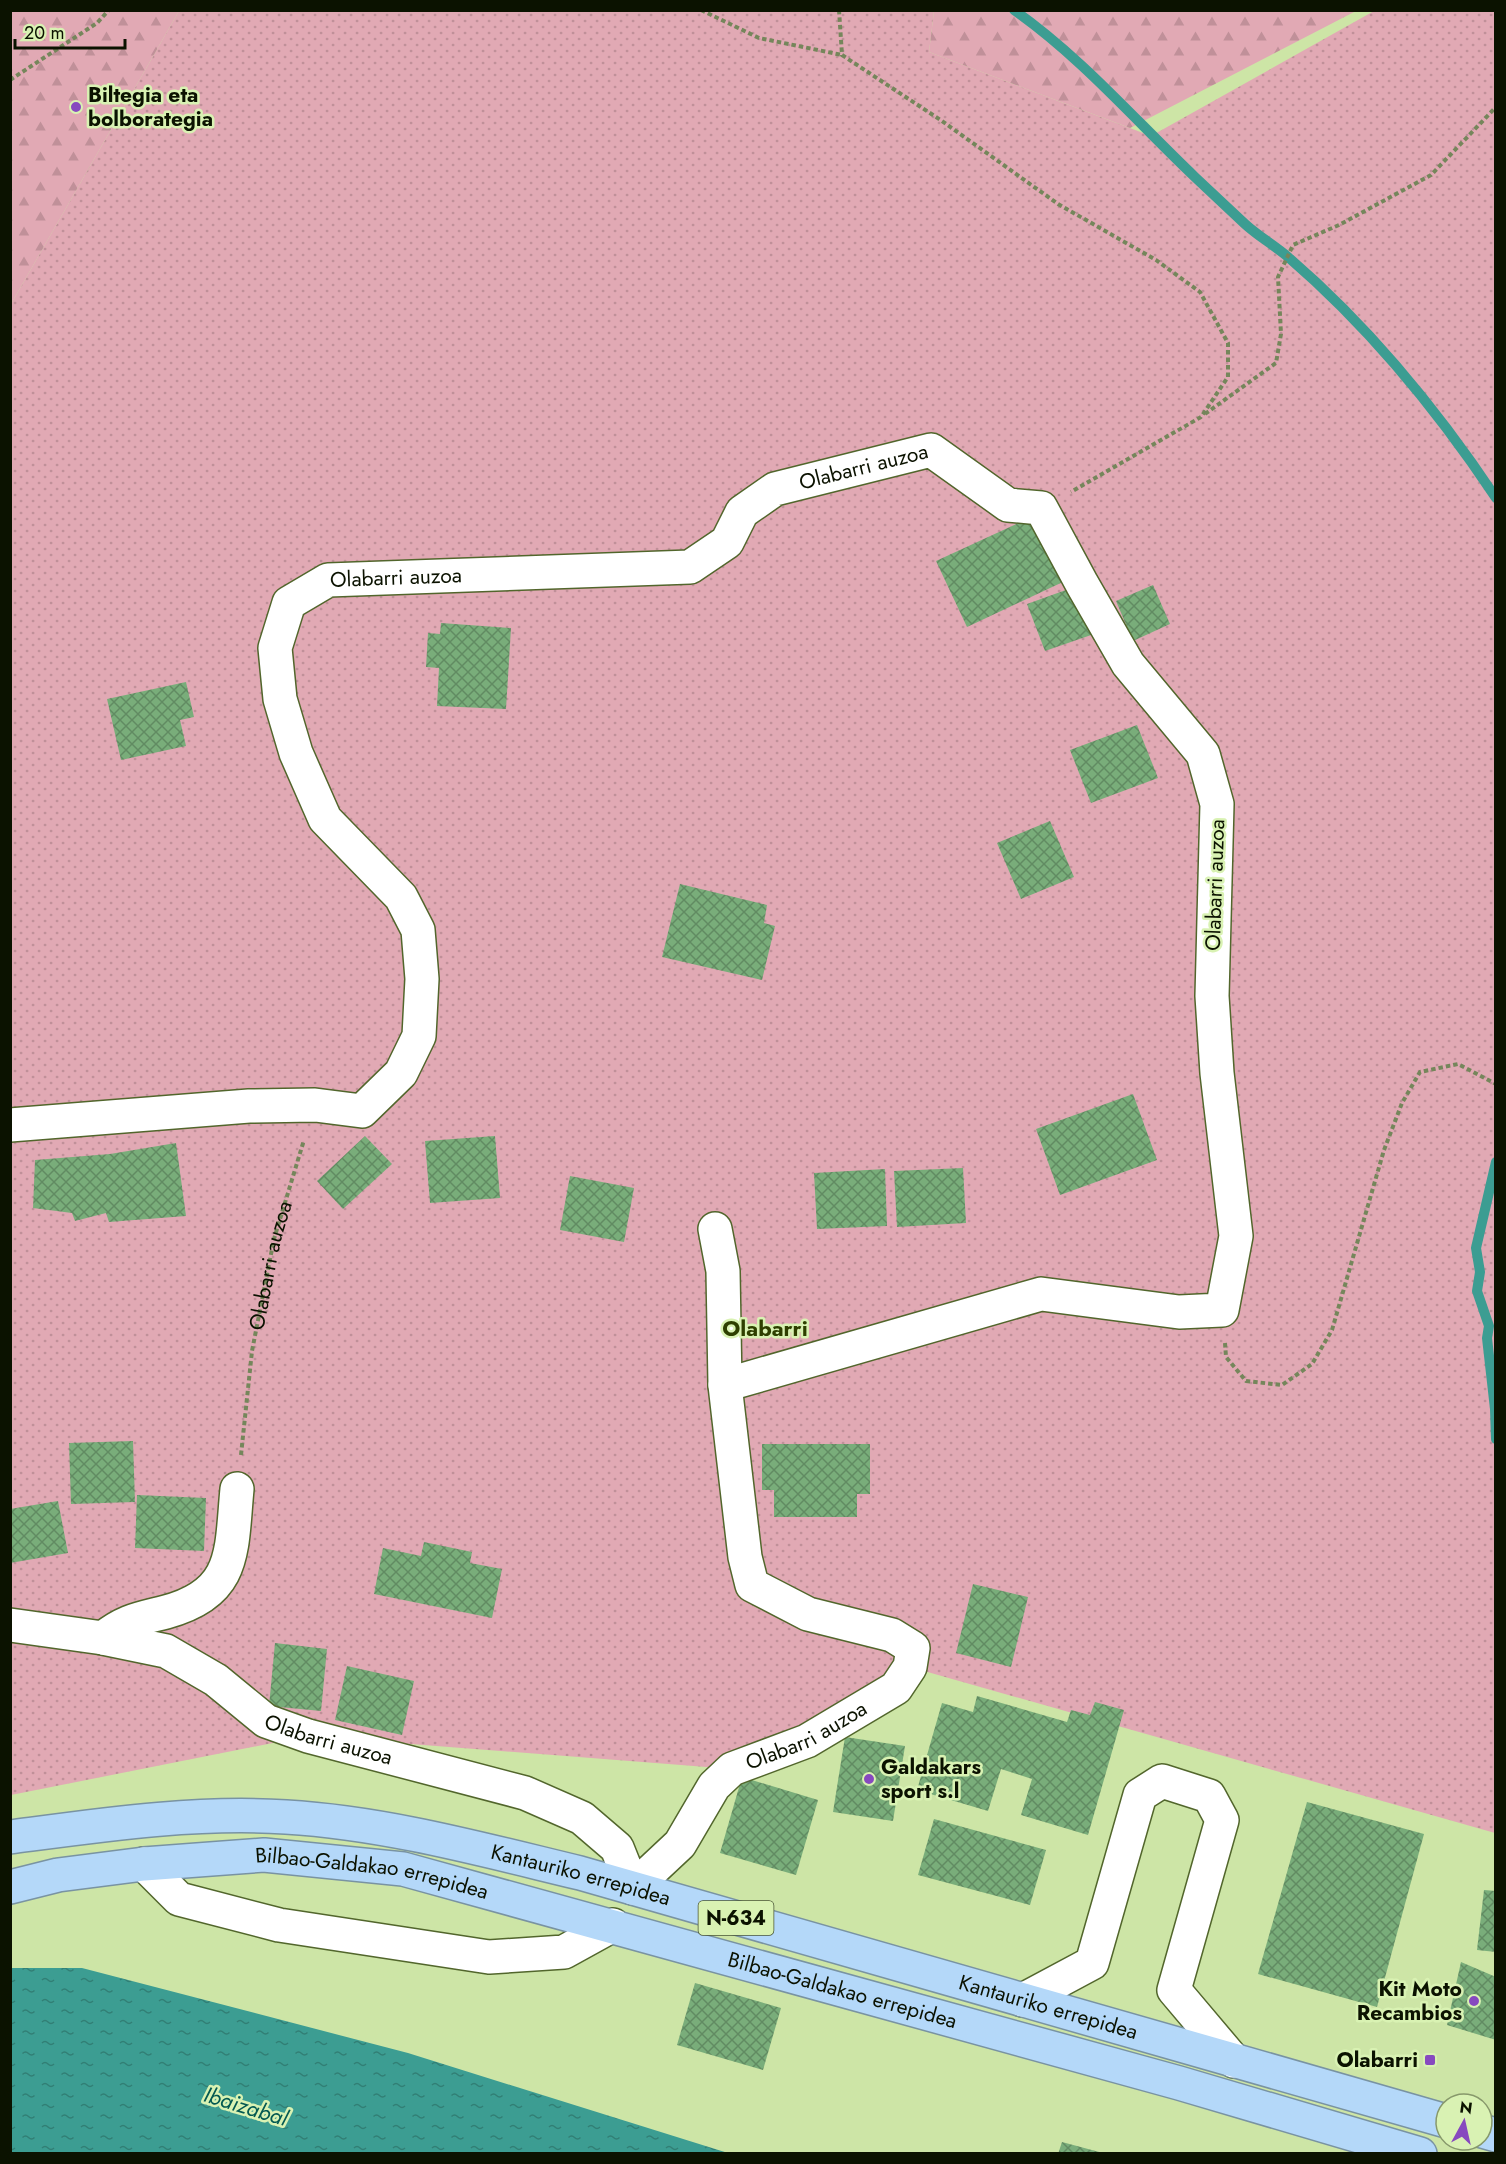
<svg xmlns="http://www.w3.org/2000/svg" width="1506" height="2164" viewBox="0 0 1506 2164" font-family="Jost,sans-serif">
<style>
.grass{fill:url(#grass-dots)}
.forest{fill:url(#forest-firs)}
.water{fill:url(#water-ripples)}
.lines{fill:none;stroke-linecap:round;stroke-linejoin:round}
.stream{stroke:#3c9d92;stroke-width:10}
.building{fill:url(#building-cross-hatch)}
.minor-casing{stroke:#52662c;stroke-width:36}
.highway-casing{stroke:#7993a2;stroke-width:36}
.path{stroke:#75865b;stroke-width:4;stroke-dasharray:4.5 3;stroke-linecap:butt}
.minor{stroke:#fff;stroke-width:33}
.highway{stroke:#b4d8f9;stroke-width:33}
.poi-dot{fill:#8749bf;stroke:#d9f2b3;stroke-width:2}
.labels{text-anchor:middle;stroke-width:5;stroke-linejoin:round;paint-order:stroke}
.shield{fill:#d9f2b3;stroke:#495536;stroke-width:1.5}
.shield-label{font-size:20px;font-weight:bold;fill:#0b1200}
.poi-label{font-size:21px;font-weight:bold;fill:#0b1200;stroke:#d9f2b3;text-anchor:start}
.street-label{font-size:21px;fill:#0b1200;stroke:#d9f2b3}
.neighbourhood-label{font-size:22px;font-weight:bold;fill:#2e3f00;stroke:#d9f2b3}
.water-label{font-size:22px;font-style:italic;fill:#035952;stroke:#d9f2b3}
</style>
<defs>
<pattern id="grass-dots" width="8" height="8" patternUnits="userSpaceOnUse" patternTransform="scale(1.5)"><rect width="8" height="8" fill="#e1a9b4"/><path d="M2 2h.1M6 6h.1" fill="none" stroke="#c09099" stroke-width="1.8" stroke-linecap="round"/></pattern>
<pattern id="forest-firs" width="22" height="20" patternUnits="userSpaceOnUse" patternTransform="scale(1.5)"><rect width="22" height="20" fill="#e1a9b4"/><path d="M5 1l3.5 6h-7zM16 11l3.5 6h-7z" fill="#c09099"/></pattern>
<pattern id="water-ripples" width="26" height="14" patternUnits="userSpaceOnUse" patternTransform="scale(1.5)"><rect width="26" height="14" fill="#3c9d92"/><path d="M2 4q2-2 4 0t4 0M15 11q2-2 4 0t4 0" fill="none" stroke="#317f75"/></pattern>
<pattern id="building-cross-hatch" width="8" height="8" patternUnits="userSpaceOnUse" patternTransform="scale(1.5)"><rect width="8" height="8" fill="#79ad7a"/><path d="M0 0l8 8M0 8l8-8" fill="none" stroke="#618b62"/></pattern>
</defs>
<rect width="100%" height="100%" fill="#cde5a6"/>
<polygon class="grass" points="179,11 934,11 929,52 1151,136 1374,11 1495,11 1495,1833 910,1667 732,1769 308,1736 11,1795 11,304"/>
<g class="forest">
<polygon points="11,10 179,11 11,304 10,11"/>
<polygon points="934,11 934,10 1356,11 1130,128 929,52"/>
</g>
<polygon class="water" points="11,1968 82,1968 408,2053 728,2153 11,2153"/>
<g class="lines">
<g class="stream">
<path d="M1014,10C1082,58 1135,120 1195,177C1211,192 1228,208 1245,224C1258,236 1274,245 1288,257C1367,325 1438,411 1496,498"/>
<polyline points="1496,1162 1476,1248 1480,1272 1477,1291 1489,1326 1487,1338 1495,1409 1496,1439"/>
</g>
</g>
<g class="building">
<polygon points="1034,516 1065,581 967,627 936,561"/>
<polygon points="1153,585 1170,624 1133,641 1116,601"/>
<polygon points="1077,586 1094,634 1045,651 1027,604"/>
<polygon points="441,623 511,628 506,709 437,706 439,668 426,667 428,633 440,634"/>
<polygon points="186,682 194,717 180,720 186,746 121,760 107,699"/>
<polygon points="1137,725 1158,778 1091,803 1070,750"/>
<polygon points="1050,821 1074,877 1021,899 997,843"/>
<polygon points="680,884 767,905 764,923 775,926 762,980 662,957"/>
<polygon points="1133,1094 1157,1160 1060,1195 1036,1129"/>
<polygon points="365,1136 392,1164 343,1209 317,1181"/>
<polygon points="495,1136 500,1198 430,1203 425,1141"/>
<polygon points="176,1143 186,1216 109,1222 106,1213 75,1221 72,1213 33,1208 35,1160 110,1154"/>
<polygon points="963,1168 966,1223 897,1227 894,1171"/>
<polygon points="885,1169 887,1226 817,1229 814,1173"/>
<polygon points="570,1176 634,1188 624,1242 560,1230"/>
<polygon points="133,1441 135,1502 71,1504 69,1443"/>
<polygon points="762,1444 870,1444 870,1494 857,1494 857,1517 774,1517 774,1490 762,1490"/>
<polygon points="137,1495 206,1498 204,1551 135,1548"/>
<polygon points="58,1501 68,1553 10,1563 10,1509"/>
<polygon points="424,1542 472,1552 470,1563 502,1569 492,1618 374,1594 383,1548 421,1556"/>
<polygon points="973,1584 1028,1597 1011,1667 956,1653"/>
<polygon points="275,1643 327,1649 321,1711 269,1706"/>
<polygon points="347,1666 414,1681 402,1735 335,1720"/>
<polygon points="977,1696 1067,1722 1071,1710 1090,1715 1095,1702 1124,1710 1088,1835 1021,1815 1032,1779 1001,1769 988,1811 917,1790 942,1703 973,1712"/>
<polygon points="845,1737 905,1746 893,1821 833,1812"/>
<polygon points="742,1777 818,1800 796,1875 720,1853"/>
<polygon points="1307,1802 1424,1834 1377,2007 1258,1974"/>
<polygon points="934,1819 1046,1850 1030,1905 918,1875"/>
<polygon points="1484,1890 1496,1891 1496,1952 1477,1950"/>
<polygon points="1461,1962 1496,1977 1496,2040 1447,2025"/>
<polygon points="695,1983 781,2008 763,2070 677,2045"/>
<polygon points="1062,2142 1103,2153 1103,2154 1058,2154"/>
</g>
<g class="lines">
<defs>
<g id="minor">
<path id="s2" d="M10,1125L249,1106L315,1105L362,1111L401,1073L419,1036L422,979L418,930L401,897L325,819L296,753L280,699L275,648L289,603L328,580L690,567L727,542L742,512L775,489L931,450L1008,505L1041,508L1082,584L1128,664L1203,754L1217,804L1212,996L1217,1073L1236,1236L1222,1310L1179,1312L1041,1294L725,1385"/>
<path id="s3" d="M10,1625L103,1638L166,1651L216,1680L266,1721L308,1736L525,1793L582,1818L617,1848L633,1888L680,1844L714,1786L732,1769L807,1741L896,1688L910,1667L913,1648L892,1635L808,1614L752,1585L745,1557L725,1385L723,1271L715,1229"/>
<path d="M103,1638C126,1620 139,1619 166,1612C237,1593 231,1551 237,1489"/>
<polyline points="144,1864 179,1899 279,1925 489,1957 564,1952 613,1925"/>
<polyline points="1023,2000 1092,1963 1140,1795 1162,1781 1209,1796 1222,1820 1174,1990 1234,2061"/>
</g>
<g id="highway">
<path id="s4" d="M10,1837C101,1825 195,1811 286,1817C386,1823 484,1850 580,1873L1446,2121"/>
<path id="s5" d="M10,1887L58,1875L144,1864L264,1855L403,1869L1179,2083L1420,2154"/>
<polyline points="1482,2131 1496,2135"/>
</g>
</defs>
<use href="#minor" class="minor-casing"/>
<use href="#highway" class="highway-casing"/>
<g class="path">
<polyline points="701,10 759,38 842,55"/>
<polyline points="839,10 842,55 942,121 1058,204 1156,260 1200,292 1228,343 1228,377 1201,417 1071,492"/>
<polyline points="10,80 97,23 109,10"/>
<polyline points="1205,414 1276,363 1281,334 1278,277 1293,245 1339,225 1431,175 1496,107"/>
<polyline points="1225,1343 1226,1357 1246,1381 1282,1385 1312,1364 1332,1330 1384,1150 1402,1103 1420,1072 1458,1064 1496,1084"/>
<path id="s1" d="M241,1455L252,1351L274,1239L304,1140"/>
</g>
<use href="#minor" class="minor"/>
<use href="#highway" class="highway"/>
</g>
<g class="poi-dot">
<circle cx="76" cy="107" r="6"/>
<circle cx="869" cy="1779" r="6"/>
<circle cx="1474" cy="2001" r="6"/>
<rect x="1424" y="2054" width="12" height="12" rx="3"/>
</g>
<g class="labels">
<rect class="shield" x="698.5" y="1901" width="75" height="34" rx="4.5"/>
<g class="shield-label">
<text x="736" y="1925">N-634</text>
</g>
<g class="poi-label">
<text x="88" y="102">Biltegia eta<tspan x="88" dy="24">bolborategia</tspan></text>
<text x="881" y="1774">Galdakars<tspan x="881" dy="24">sport s.l</tspan></text>
<text x="1462" y="1996" text-anchor="end">Kit Moto<tspan x="1462" dy="24">Recambios</tspan></text>
<text x="1418" y="2067" text-anchor="end">Olabarri</text>
</g>
<g class="street-label">
<text dy="7" stroke="none"><textPath href="#s2" startOffset="1545">Olabarri auzoa</textPath></text>
<text dy="7" stroke="none"><textPath href="#s2" startOffset="1041">Olabarri auzoa</textPath></text>
<text transform="translate(1215 885) rotate(-88)" y="7">Olabarri auzoa</text>
<text dy="7" stroke="none"><textPath href="#s1" startOffset="192">Olabarri auzoa</textPath></text>
<text dy="7" stroke="none"><textPath href="#s3" startOffset="939">Olabarri auzoa</textPath></text>
<text dy="7" stroke="none"><textPath href="#s3" startOffset="346">Olabarri auzoa</textPath></text>
<text dy="7" stroke="none"><textPath href="#s4" startOffset="578">Kantauriko errepidea</textPath></text>
<text dy="7" stroke="none"><textPath href="#s5" startOffset="366">Bilbao-Galdakao errepidea</textPath></text>
<text dy="7" stroke="none"><textPath href="#s5" startOffset="852">Bilbao-Galdakao errepidea</textPath></text>
<text dy="7" stroke="none"><textPath href="#s4" startOffset="1064">Kantauriko errepidea</textPath></text>
</g>
<g class="neighbourhood-label">
<text x="765" y="1336">Olabarri</text>
</g>
<g class="water-label">
<text transform="translate(246 2106) rotate(17)" y="8">Ibaizabal</text>
</g>
</g>
<rect width="1506" height="2164" fill="none" stroke="#0b1200" stroke-width="24"/>
<g transform="translate(1464 2122) rotate(8)"><circle r="28" fill="#d9f2b3" stroke="#87986b" stroke-width="1.5"/>
<path d="M0-4.5L10 22L0 15L-10 22Z" fill="#8749bf"/>
<text y="-9" font-size="16" font-weight="bold" text-anchor="middle" fill="#0b1200">N</text>
</g>
<path d="M15 39v9h110v-9" fill="none" stroke="#0b1200" stroke-width="3"/>
<text x="24" y="39" font-size="18" fill="#0b1200" stroke="#d9f2b3" stroke-width="4.5" paint-order="stroke">20 m</text>
</svg>
